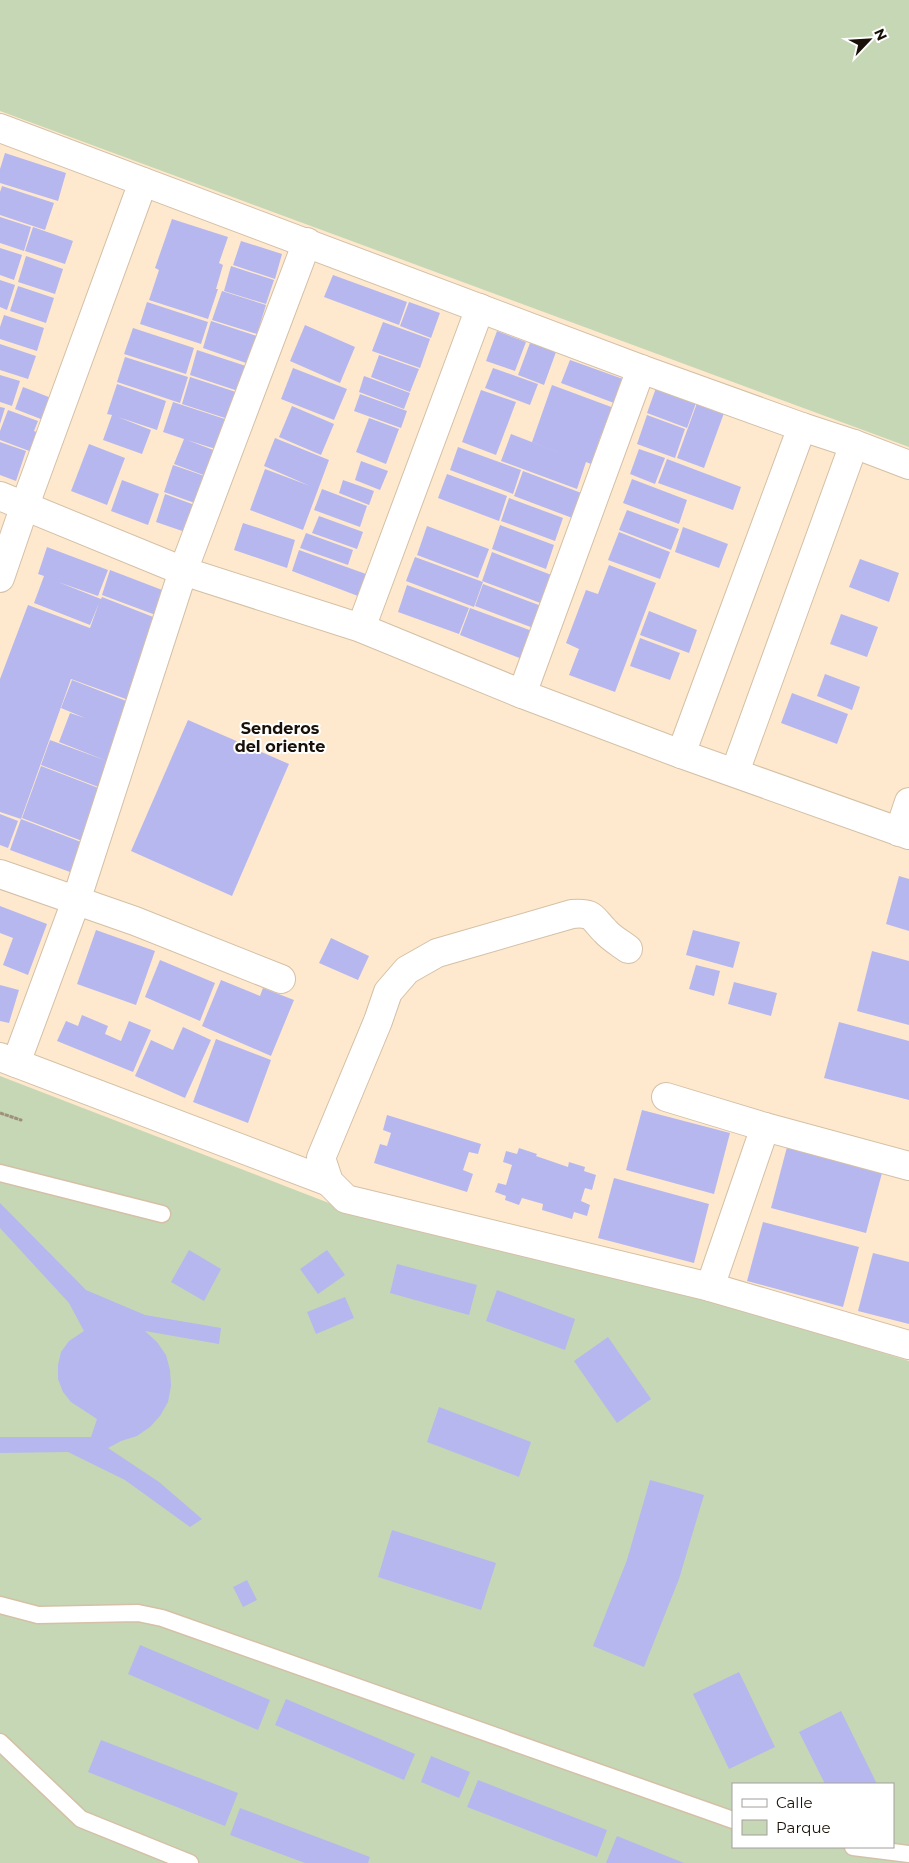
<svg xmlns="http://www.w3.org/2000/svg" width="909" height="1863" viewBox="0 0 909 1863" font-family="Montserrat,sans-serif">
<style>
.green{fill:#c6d7b5;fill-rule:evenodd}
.building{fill:#b6b7ef}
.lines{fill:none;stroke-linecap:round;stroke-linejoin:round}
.service-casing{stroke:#d4c0a6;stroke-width:19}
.minor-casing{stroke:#d4c0a6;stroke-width:30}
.path{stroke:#9f907c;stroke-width:3;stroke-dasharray:2.5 2.5;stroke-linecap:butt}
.service{stroke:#fff;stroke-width:16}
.minor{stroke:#fff;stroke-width:28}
.labels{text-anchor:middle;stroke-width:4;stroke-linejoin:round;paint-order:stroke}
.neighbourhood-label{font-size:16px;font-weight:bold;fill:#191108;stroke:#fff}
</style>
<rect width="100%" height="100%" fill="#fee9ce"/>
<g class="green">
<polygon points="0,0 909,0 909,447 0,111"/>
<path d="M0,1076L347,1210L708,1299L909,1361V1863H0ZM733,1784H893V1847H733Z"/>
</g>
<g class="building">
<polygon points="5,153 66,173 58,201 0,183 0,169"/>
<polygon points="2,186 54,203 45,230 0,215 0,192"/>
<polygon points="0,217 31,227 24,251 0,243"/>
<polygon points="172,219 228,237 219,263 223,265 216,289 218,289 208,319 149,300 159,270 155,268"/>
<polygon points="33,227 73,241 65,264 25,251"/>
<polygon points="241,241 282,254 275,279 233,265"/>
<polygon points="0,248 22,255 14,280 0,275"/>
<polygon points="26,256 63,269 55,294 18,282"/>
<polygon points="231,266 274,280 266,304 224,291"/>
<polygon points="333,275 407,302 399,325 324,297"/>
<polygon points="0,280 15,285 7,310 0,307"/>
<polygon points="18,286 54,298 46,323 10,311"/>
<polygon points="222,291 266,305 257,334 212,320"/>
<polygon points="147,302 208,322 201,344 140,324"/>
<polygon points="409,302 440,313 431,338 400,326"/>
<polygon points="4,315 44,328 37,351 0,339 0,327"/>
<polygon points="211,321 257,336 249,364 203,348"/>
<polygon points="383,322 430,339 420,368 372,351"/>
<polygon points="305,325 355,347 340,383 290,361"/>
<polygon points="133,328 194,348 186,374 124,354"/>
<polygon points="497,331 526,342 515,371 486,361"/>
<polygon points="530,343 556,352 544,385 518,375"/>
<polygon points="0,344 36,356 28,379 0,370"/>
<polygon points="197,350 249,367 241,392 190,375"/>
<polygon points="379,355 419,369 410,392 371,377"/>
<polygon points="125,357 188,377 180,403 117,382"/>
<polygon points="570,360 623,379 614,403 561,383"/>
<polygon points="293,368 347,389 334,420 281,399"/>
<polygon points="493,368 538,384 530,405 485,388"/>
<polygon points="0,375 20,381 12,406 0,402"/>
<polygon points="364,376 410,393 404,409 359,392"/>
<polygon points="190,377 242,394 234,421 182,404"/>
<polygon points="117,384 166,401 157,430 118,417 151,430 142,454 103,440 112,415 107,414"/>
<polygon points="552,385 614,408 604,436 601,435 591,464 586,462 577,489 501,461 511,434 576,459 532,442"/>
<polygon points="23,387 59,401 51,423 15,409"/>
<polygon points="656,388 696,403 687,428 647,413"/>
<polygon points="481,390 516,402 496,455 462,442"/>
<polygon points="360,394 407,411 401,428 354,411"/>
<polygon points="173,402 234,422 225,452 187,440 224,454 214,479 174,464 184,439 163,432"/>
<polygon points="697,403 724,413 704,468 677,458"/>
<polygon points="292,406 334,424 321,455 279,437"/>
<polygon points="0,407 5,408 0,424"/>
<polygon points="8,410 38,421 34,431 47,436 40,455 0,440 0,431"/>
<polygon points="647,415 685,429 675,458 637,444"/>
<polygon points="369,418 399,429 386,464 356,452"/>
<polygon points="275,438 329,460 303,530 250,510 265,469 310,486 264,466"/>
<polygon points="0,442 26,451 16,481 0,475"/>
<polygon points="89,444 125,458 107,505 71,491"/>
<polygon points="458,447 521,470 513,494 450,470"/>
<polygon points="639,449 665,458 655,484 630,474"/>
<polygon points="667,459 741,487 733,510 658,483"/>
<polygon points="361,461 388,471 380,490 355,480"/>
<polygon points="173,465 213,479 203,506 164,492"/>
<polygon points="523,471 584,494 575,519 514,496"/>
<polygon points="447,474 507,496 499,521 438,498"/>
<polygon points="632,479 687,500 679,524 623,503"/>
<polygon points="122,480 159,494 148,525 111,511"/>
<polygon points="343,480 374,491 369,505 339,493"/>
<polygon points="322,489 367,506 360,527 314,510"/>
<polygon points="165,494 200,507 191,534 156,522"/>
<polygon points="509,498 563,518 555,541 501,521"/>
<polygon points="627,510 679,529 671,550 619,530"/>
<polygon points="319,516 363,532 357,549 312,533"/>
<polygon points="243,523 295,540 287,568 234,550"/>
<polygon points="500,525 554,545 546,569 492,549"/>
<polygon points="427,526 489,549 478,578 417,555"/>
<polygon points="683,527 728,544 719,568 675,552"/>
<polygon points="619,532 670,552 660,579 608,560"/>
<polygon points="306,533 353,550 348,565 300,548"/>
<polygon points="47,547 108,570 98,596 58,582 101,599 102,597 161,620 134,702 71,679 21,819 0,812 0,679 28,605 90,628 99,603 90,625 34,603 44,576 38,574"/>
<polygon points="299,550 366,574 358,596 292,571"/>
<polygon points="492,552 554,576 543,604 482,581"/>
<polygon points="415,557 483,582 474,607 406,581"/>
<polygon points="860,559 899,573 889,602 849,587"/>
<polygon points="609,565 656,583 615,692 569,675 579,649 566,643 586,590 598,594"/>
<polygon points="110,570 170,593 161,617 102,595"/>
<polygon points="483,584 544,607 536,629 475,606"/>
<polygon points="407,585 469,608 459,634 398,612"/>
<polygon points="470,608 532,631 522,659 460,635"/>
<polygon points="649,611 697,630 689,653 640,635"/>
<polygon points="841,614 878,627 867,657 830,644"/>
<polygon points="640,638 680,653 670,680 630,666"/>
<polygon points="825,674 860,687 852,710 817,696"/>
<polygon points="72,680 134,704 101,788 41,765 50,740 107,761 59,742 70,713 85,718 61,708"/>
<polygon points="792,693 848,714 837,744 781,723"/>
<polygon points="188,720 289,764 232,896 131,851"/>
<polygon points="41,766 101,789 82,841 22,818"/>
<polygon points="0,814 18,821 8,848 0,845"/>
<polygon points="21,819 81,842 70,872 10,850"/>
<polygon points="899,876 909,879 909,931 886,924"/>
<polygon points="0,906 47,924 28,975 3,965 13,938 0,933"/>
<polygon points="96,930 155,951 136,1005 77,984"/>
<polygon points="693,930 740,942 733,968 686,955"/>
<polygon points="331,938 369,956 358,980 319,963"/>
<polygon points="872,951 909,961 909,1025 857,1011"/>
<polygon points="160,960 215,983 200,1021 145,997"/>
<polygon points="696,965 720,971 714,996 689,989"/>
<polygon points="221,980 260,996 263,988 294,1000 271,1056 202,1026"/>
<polygon points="734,982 777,993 771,1016 728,1004"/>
<polygon points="0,985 19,990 9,1023 0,1021"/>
<polygon points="82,1015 108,1026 105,1034 121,1041 129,1021 151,1030 133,1072 57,1041 66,1021 78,1026"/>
<polygon points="839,1022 909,1041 909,1100 824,1078"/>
<polygon points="183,1027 211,1040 185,1098 135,1076 151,1040 173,1050"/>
<polygon points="216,1039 271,1060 248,1123 193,1102"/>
<polygon points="642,1110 730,1133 714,1194 626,1170"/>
<polygon points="387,1115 481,1144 478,1154 469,1152 463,1170 473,1174 467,1192 374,1163 380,1144 387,1146 391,1133 383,1130"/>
<polygon points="787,1147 882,1173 866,1233 771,1208"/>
<polygon points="519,1148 537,1154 536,1156 568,1167 569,1162 585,1167 584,1171 596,1175 592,1190 585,1188 581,1201 590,1205 587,1216 574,1212 572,1219 542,1210 543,1204 522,1198 519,1205 505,1200 506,1196 495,1192 498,1183 506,1185 512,1165 503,1162 506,1151 517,1154"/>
<polygon points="614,1178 709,1204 694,1263 598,1238"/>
<polygon points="0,1203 86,1290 145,1315 221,1328 219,1344 145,1331 157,1342 166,1355 170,1370 171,1386 168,1402 160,1416 150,1427 137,1436 121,1441 108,1448 159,1482 202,1519 190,1527 125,1480 68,1452 0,1453 0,1437 91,1437 97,1419 71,1402 63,1392 58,1379 58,1365 61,1352 69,1341 84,1331 69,1303 0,1228"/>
<polygon points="763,1222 859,1247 843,1307 747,1281"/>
<polygon points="189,1250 221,1269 204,1301 171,1282"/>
<polygon points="327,1250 345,1275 318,1294 300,1269"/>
<polygon points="873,1253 909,1262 909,1324 858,1311"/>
<polygon points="397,1264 477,1285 469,1315 390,1293"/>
<polygon points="497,1290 575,1319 565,1350 486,1321"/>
<polygon points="345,1297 354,1318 316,1334 307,1312"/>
<polygon points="608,1337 651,1399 617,1423 574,1361"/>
<polygon points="439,1407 531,1442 519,1477 427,1442"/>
<polygon points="650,1480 704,1495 679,1579 644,1667 593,1646 627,1560"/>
<polygon points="392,1530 496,1563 481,1610 378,1577"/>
<polygon points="247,1580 257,1600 243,1607 233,1587"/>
<polygon points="140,1645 270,1700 258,1730 128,1674"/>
<polygon points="739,1672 775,1747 729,1769 693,1694"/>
<polygon points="286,1699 415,1754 404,1780 275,1725"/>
<polygon points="841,1711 877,1784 825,1784 799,1732"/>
<polygon points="101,1740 238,1793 225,1826 88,1772"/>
<polygon points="431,1756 470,1772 459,1798 421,1782"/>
<polygon points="478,1780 607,1830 597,1857 467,1807"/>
<polygon points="240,1808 370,1857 368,1863 305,1863 230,1835"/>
<polygon points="617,1836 684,1863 606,1863"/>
</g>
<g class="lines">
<defs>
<g id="service">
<polyline points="0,1173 162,1214"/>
<polyline points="0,1605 38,1615 138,1613 162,1618 733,1820"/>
<polyline points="0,1742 81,1819 190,1863"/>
<polyline points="853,1847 909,1854"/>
</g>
<g id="minor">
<polyline points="0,128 641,369 802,427 854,444 909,465"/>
<polyline points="0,496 183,571 361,628 522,694 681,754 909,835"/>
<polyline points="0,578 25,505 143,182"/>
<polyline points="361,628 480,308"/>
<polyline points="522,694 641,369"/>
<polyline points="681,754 802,427"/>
<polyline points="735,772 854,444"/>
<polyline points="899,832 909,802"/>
<polyline points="0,874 135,921 281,979"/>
<path d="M628,949C620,943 611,938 605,931C592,918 594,912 572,914L437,953L407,970L388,992L378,1021L321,1158L329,1182L346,1199L710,1287L765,1127"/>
<polyline points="0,1057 329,1182"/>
<polyline points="16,1063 76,901 183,571 307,242"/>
<polyline points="666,1097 765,1127 909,1166"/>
<polyline points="710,1287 909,1345"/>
</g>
</defs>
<use href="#service" class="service-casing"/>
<use href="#minor" class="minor-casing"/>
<polyline class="path" points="0,1113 21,1120 0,1113"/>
<use href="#service" class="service"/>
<use href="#minor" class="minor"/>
</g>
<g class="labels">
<g class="neighbourhood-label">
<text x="280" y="734">Senderos<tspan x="280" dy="18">del oriente</tspan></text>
</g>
</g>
<rect x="732" y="1783" width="162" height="65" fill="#ffffff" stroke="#a3a09c"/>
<rect x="742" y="1799" width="25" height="8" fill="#ffffff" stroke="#a3a09c"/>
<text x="776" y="1808" font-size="15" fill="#191108">Calle</text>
<rect x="742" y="1820" width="25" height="15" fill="#c6d7b5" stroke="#a3a09c"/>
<text x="776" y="1833" font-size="15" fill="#191108">Parque</text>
<g transform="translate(869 40) rotate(65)" stroke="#ffffff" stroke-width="4" paint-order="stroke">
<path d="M0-4L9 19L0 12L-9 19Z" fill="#191108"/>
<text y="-8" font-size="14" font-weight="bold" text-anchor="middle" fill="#191108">N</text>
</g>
</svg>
